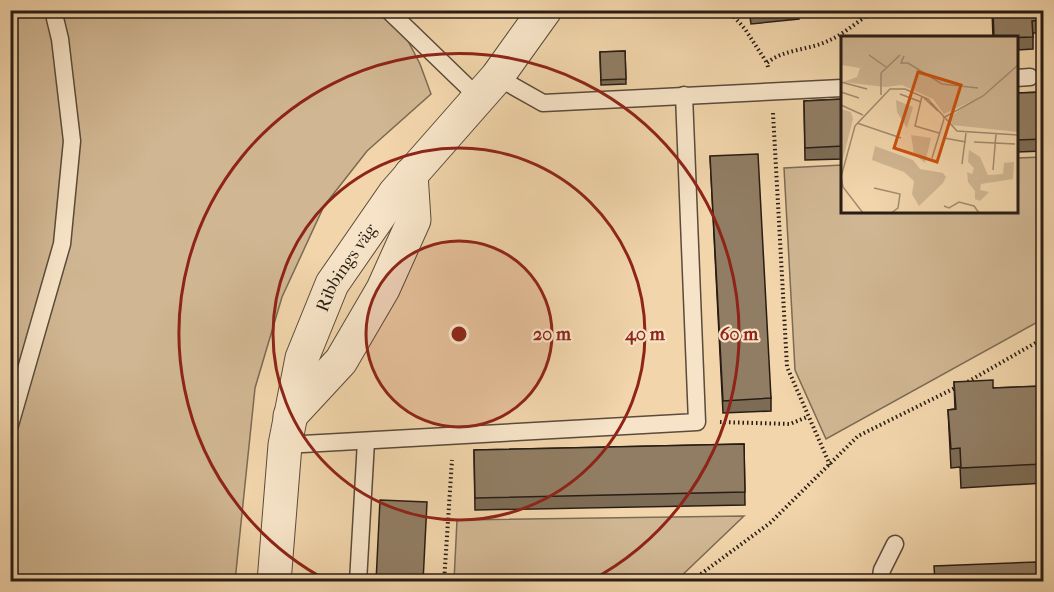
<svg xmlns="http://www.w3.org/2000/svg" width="1054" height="592" viewBox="0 0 1054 592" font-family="'IM FELL French Canon',serif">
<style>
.green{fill:#d0b692;stroke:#7c6a54;stroke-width:1.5}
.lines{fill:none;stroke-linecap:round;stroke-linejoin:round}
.lane-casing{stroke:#5a4b3a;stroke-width:19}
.street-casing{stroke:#5a4b3a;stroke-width:35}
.path{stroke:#281d15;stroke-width:4;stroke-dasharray:1.5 3;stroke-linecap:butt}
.lane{stroke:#f7e4c8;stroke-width:16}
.street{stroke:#f7e4c8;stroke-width:33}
.wall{fill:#7d6c55;stroke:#281d15;stroke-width:1.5}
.building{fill:#917d63;stroke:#281d15;stroke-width:1.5}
.ring{fill:none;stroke:#8f2418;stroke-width:3}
.labels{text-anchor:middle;stroke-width:4.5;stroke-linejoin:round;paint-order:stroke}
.street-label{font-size:18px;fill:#281d15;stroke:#f7e4c8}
.inset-road{fill:none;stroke:#a18b6f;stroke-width:1.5}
.view{fill:#cb500d;fill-opacity:0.15;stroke:#cb500d;stroke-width:3}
.inset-edge{fill:none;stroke:#281d15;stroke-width:3}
.centre{fill:#8f2418;stroke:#f7e4c8;stroke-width:3}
.ring-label{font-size:18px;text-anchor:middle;font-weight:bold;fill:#8f2418;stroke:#f7e4c8;stroke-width:4.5;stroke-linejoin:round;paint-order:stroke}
</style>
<rect width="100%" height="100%" fill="#f2d5ab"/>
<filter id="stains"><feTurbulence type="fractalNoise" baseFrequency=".00333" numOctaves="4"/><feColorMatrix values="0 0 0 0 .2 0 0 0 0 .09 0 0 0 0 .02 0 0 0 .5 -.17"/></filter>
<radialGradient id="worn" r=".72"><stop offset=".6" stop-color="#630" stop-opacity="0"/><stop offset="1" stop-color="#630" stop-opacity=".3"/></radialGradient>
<g class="green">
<polygon points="10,11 378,11 407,39 420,64 431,94 367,151 324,206 282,297 255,388 235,581 11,581"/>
<polygon points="1043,157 1043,319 826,439 795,370 784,168 842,165 842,212 1016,212 1017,158"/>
<polygon points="744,516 676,581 454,581 457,520"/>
</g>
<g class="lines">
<defs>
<g id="lane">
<polyline points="388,10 478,97"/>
<polyline points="497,77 543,103 842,88"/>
<polyline points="1016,78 1030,77"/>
<polyline points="10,425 62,244 72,141 60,39 53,10"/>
<polyline points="285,445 697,422 684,95"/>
<polyline points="358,582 366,441"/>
<polyline points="880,582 882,570 895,544"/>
</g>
<g id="street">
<polyline points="290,416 341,361 383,289 414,220 411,174"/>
<path id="s1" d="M274,582L285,445L302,358L332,284L395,193L497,77L545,10"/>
</g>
</defs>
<use href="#lane" class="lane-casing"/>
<use href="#street" class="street-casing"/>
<g class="path">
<polyline points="728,10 745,29 767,63"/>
<path d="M768,67L767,63C783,49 811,50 830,40C845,33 860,20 874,10"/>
<polyline points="773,113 787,367 830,465"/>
<polyline points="964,384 1044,338"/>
<polyline points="720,422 790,424 807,417"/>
<polyline points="444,582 452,460"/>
<polyline points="690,582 770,523 858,436 957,387"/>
</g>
<use href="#lane" class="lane"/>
<use href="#street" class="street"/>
</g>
<g class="wall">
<polygon points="749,10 799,10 799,19 751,24"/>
<polygon points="992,10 1044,10 1044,33 1033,33 1033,49 1017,50 1017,38 993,38"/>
<polygon points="625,51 626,84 601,85 600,52"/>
<polygon points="1044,92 1044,151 1017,152 1017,93"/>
<polygon points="843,99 843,159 805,160 804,101"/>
<polygon points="710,156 771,398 771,411 723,413"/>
<polygon points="954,382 993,388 1044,386 1044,483 961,488 960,467 951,468 948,410 955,409"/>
<polygon points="744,444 745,505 475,510 474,450"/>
</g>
<g class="building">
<polygon points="993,10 1044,10 1044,20 1032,21 1033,37 994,38"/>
<polygon points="625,51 626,79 601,80 600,52"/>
<polygon points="1044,92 1044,139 1017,140 1017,93"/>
<polygon points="843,99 843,146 805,148 804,101"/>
<polygon points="758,154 771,398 723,401 710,156"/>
<polygon points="993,380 993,388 1044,386 1044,464 961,468 960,448 951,449 948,410 956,409 954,382"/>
<polygon points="744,444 745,492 475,498 474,450"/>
<polygon points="380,500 427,502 423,582 376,582"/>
<polygon points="1036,562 1037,582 935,582 934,566"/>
</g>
<circle cx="459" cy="334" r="93" fill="#8f2418" fill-opacity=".12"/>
<g class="ring">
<circle cx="459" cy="334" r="93"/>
<circle cx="459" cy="334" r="186"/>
<path d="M328 581A280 280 0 1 1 590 581"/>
</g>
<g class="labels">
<g class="street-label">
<text dy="6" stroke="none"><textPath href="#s1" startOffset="327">Ribbings väg</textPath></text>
</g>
</g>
<g transform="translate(841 36)">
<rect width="177" height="177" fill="#f2d5ab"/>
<path d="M0,0H177V96L111,89L109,81L131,65L103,78L92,63L61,49L44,51L2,46L16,41L19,32L0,29ZM55,64L72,71L66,92L56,76ZM0,73L10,76L12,83L0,131ZM70,99L90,102L84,127L73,118ZM34,110L72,124L79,133L102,137L105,141L102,147L78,170L71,158L73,145L63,136L31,124ZM128,114L139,121L147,139L162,138L163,127L173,126L172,143L140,148L139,154L148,156L139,165L134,163V155L127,146L126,136L131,138L133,132L127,126Z" fill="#d0b692"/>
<path class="inset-road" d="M28,19L45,31M63,20L60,27H67L101,48L137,52M0,46L26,53M0,56L18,62M59,58L80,66M40,59V37L59,19M81,60L74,90L98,97M83,62L97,75M0,69L22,79M102,82L142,60L177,29M16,87L60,102M103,102L125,106M133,106L174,108M91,122L103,83M121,128L125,97M152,134L155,98M33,152L59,158L57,172L50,177M103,170L108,172L118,166L133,170L138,177M22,177L2,151L0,141L14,90L49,53H64L87,63L116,95L177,99"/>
<path class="view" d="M77,36L120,49L96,126L53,112Z"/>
<rect width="177" height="177" class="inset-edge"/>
</g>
<circle cx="459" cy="334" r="9" class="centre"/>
<g class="ring-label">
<text x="552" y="340">20 m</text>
<text x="645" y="340">40 m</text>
<text x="739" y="340">60 m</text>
</g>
<rect width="1054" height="592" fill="none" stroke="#f2d5ab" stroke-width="36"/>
<rect x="12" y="12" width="1030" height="568" fill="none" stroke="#281d15" stroke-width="3"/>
<rect x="18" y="18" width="1018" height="556" fill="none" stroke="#281d15" stroke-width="1.5"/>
<rect width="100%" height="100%" filter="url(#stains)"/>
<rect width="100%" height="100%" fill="url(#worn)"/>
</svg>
